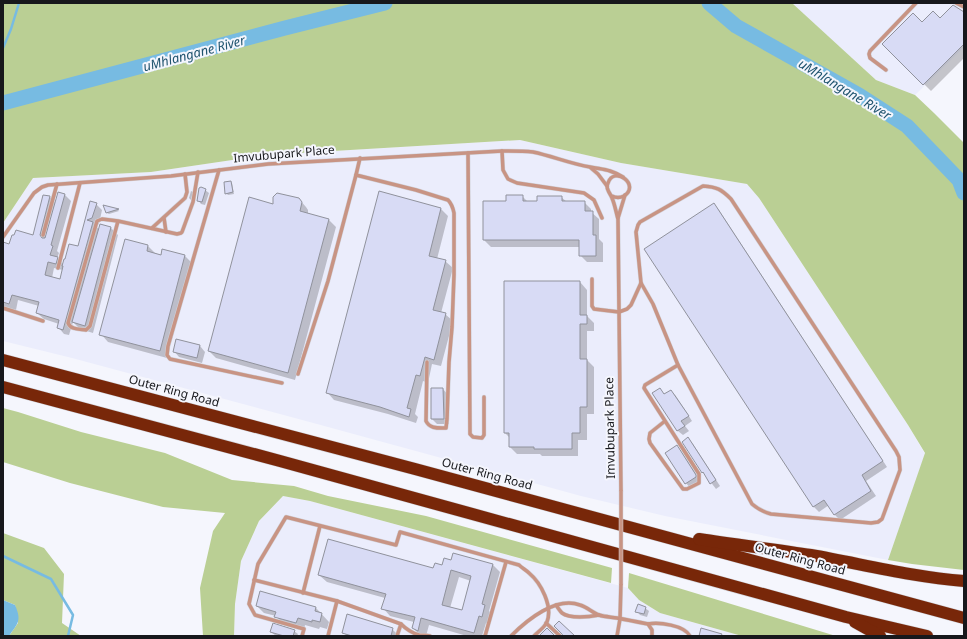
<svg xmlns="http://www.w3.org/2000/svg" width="967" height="639" viewBox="0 0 967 639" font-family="'Noto Sans',sans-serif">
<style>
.built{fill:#ebedfc}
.green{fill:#bacf94}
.water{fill:#77bbe2}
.shadow{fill:#0003;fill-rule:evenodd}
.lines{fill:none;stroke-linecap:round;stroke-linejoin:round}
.stream{stroke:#77bbe2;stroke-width:2.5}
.river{stroke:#77bbe2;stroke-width:15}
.building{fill:#d8dbf5;stroke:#90929c;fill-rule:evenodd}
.lane-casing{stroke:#d1d2d9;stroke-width:4.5}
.highway-casing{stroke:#d1d2d9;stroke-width:13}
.lane{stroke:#c89484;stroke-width:3.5}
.highway{stroke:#782709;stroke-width:12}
.lane-bridge-casing{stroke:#d1d2d9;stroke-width:4.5;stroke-linecap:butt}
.lane-bridge{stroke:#c89484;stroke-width:3.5}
.labels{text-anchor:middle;stroke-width:4;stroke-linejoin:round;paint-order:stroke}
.street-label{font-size:12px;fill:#17181c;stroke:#f5f6fd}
.water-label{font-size:13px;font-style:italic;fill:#20546f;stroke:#f5f6fd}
</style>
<rect width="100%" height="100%" fill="#f5f6fd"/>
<g class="built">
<polygon points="792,3 964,3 964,47 915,95 876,80"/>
<polygon points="520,140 621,163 747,184 759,198 908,425 925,454 888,560 665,516 581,496 317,424 72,358 3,341 3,223 33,178 151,172 266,155"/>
<polygon points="283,496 310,501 628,588 639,600 660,613 742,636 234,636 235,604 241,561 259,521"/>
</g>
<g class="green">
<polygon points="3,3 792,3 876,80 915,95 934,113 964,143 964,570 912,564 888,560 925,453 908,425 759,198 747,184 621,163 520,140 266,155 151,172 33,178 3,223"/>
<polygon points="3,408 18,412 81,432 165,453 232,480 294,486 328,496 426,516 612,568 611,583 310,501 283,496 259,521 241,561 235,604 234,636 203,636 200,588 213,531 225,513 163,507 70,483 3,462"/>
<polygon points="3,533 44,548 64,574 62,623 81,636 9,636 18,623 15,605 3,600"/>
<polygon points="629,573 836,636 742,636 660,613 639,600 628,588"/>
</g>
<path class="water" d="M3,600L15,605C22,621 18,623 9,636H3Z"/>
<g class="shadow">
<polygon points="964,13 964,58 931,91 884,44 922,23"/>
<polygon points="231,182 232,183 234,194 228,195 226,193"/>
<polygon points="205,190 209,193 205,205 201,204 198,200"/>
<polygon points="191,191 193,192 191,200 189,198"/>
<polygon points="380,193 441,209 448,216 437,259 445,261 453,268 441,313 445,314 453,321 441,366 432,364 428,383 423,381 415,414 418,417 416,423 388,414 334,400 327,392"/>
<path d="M64,194L71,201L57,251L59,253L57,258L63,264L79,247L91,203L96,204L102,210L99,224L95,226L99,229L100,225L111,228L118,235L93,333L80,329L73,322L69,335L64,334L58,327L59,324L44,319L37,313L39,306L18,300L16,310L3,307V247L10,245L34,236L44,196L50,197L56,203ZM54,268L63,270L61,280L52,278Z"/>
<polygon points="522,196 528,202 538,202 561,197 567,202 584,202 591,209 591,212 599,219 599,239 603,243 603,262 587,262 580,255 580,247 491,247 484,240 507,202"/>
<polygon points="299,199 306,207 308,210 308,215 329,220 336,227 295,380 216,358 209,351 274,205"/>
<polygon points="714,204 719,210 887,467 866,481 876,496 840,520 835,515 829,505 819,512 813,506"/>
<polygon points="105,206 118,210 119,211 109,214 107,213"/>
<polygon points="148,246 155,253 162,256 163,250 185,256 192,263 167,358 108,342 101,334"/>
<polygon points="580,282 587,290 587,316 594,323 594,331 587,331 587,360 594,367 594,414 587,414 587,440 578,440 578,456 542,456 540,454 517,454 510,447 510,438 505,433"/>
<polygon points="177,341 200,346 205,352 202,363 179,357 174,351"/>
<polygon points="443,389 448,395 449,424 437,424 432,419"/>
<polygon points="660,389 664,394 671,391 676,396 692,421 685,426 689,431 683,435 678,431 654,393"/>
<polygon points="688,439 693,444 720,486 716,489 703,472 684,442"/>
<polygon points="677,446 682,452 701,481 701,483 691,489 686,483"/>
<path d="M452,561L492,564L500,572L489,611L492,614L489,624L486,623L482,636H467L429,625L426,636L420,635L413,628L414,622L390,616L383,608L385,598L327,582L319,575L434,570ZM459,577L471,581L462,612L450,608Z"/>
<polygon points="257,606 316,608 329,622 327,629 320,627 319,629 305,625 304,630 283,624 276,616 264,613"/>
<polygon points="645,608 649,611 647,617 640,615 637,611"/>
<polygon points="392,629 399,636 347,636 343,632"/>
<polygon points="294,631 298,634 297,636 276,636 271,632"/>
</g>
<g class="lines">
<g class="stream">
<polyline points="3,48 11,29 19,3"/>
<polyline points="3,556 51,579 73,615 68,636"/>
</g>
<g class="river">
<polyline points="709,3 736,26 859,95 907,126 959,180 964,193"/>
<polyline points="3,103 285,28 385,3"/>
</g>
</g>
<g class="building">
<polygon points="953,5 964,12 964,44 923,85 882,44 913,13 922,22 933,11 940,18"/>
<polygon points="231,181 233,192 225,194 224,182"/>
<polygon points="201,187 206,189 202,202 197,201 199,188"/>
<polygon points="379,191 441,208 429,256 446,260 433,310 446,313 434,360 425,357 420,376 416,375 407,408 411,409 409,417 380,407 326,393"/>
<polygon points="58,192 65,194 51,245 53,246 50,255 58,257 56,264 48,262 45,275 60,279 63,266 62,266 64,259 65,259 69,244 78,246 90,201 97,203 92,218 87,220 93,222 63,330 57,328 59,320 36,313 39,302 12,295 9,304 3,302 3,242 9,244 12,235 14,235 16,230 33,235 43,195 50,196 40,235 42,238 45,238"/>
<polygon points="277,193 299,198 302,202 300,211 329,219 288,373 208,351 249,197 273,204 273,197"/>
<polygon points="506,195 523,195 523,201 537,201 537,196 562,196 562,201 585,201 585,211 593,211 593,235 596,235 596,256 579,256 579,240 483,240 483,201 506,201"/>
<polygon points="714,203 883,461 862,475 871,491 834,515 824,500 813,507 644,249"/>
<polygon points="103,205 119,209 106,213"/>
<polygon points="100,224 111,227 85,326 72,322"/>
<polygon points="125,239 148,245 147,251 161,255 162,249 185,255 160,351 99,335"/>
<polygon points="504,281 580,281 580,315 587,315 587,324 580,324 580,359 587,359 587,407 580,407 580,433 572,433 572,449 534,449 534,447 509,447 509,433 504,433"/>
<polygon points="176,339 200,345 197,358 173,352"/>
<polygon points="431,388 443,388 444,419 431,419"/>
<polygon points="660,388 664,394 671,390 689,416 681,421 685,426 677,431 652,393"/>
<polygon points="688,437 716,480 710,484 703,472 702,473 682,442"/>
<polygon points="677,445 696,475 696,477 685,484 665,453"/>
<path d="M328,539L433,568L435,563L442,565L444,558L451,560L453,553L493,564L482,604L485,605L482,617L479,616L474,633L421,618L418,631L412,628L415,617L381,609L386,594L318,575ZM451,570L471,576L462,610L442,605Z"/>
<polygon points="260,591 316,607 315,611 322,613 320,622 312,620 312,622 298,618 296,623 274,617 276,612 256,606"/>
<polygon points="638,604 646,607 644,614 635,612"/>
<polygon points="347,614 393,628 391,636 352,636 342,633"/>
<polygon points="559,621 575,636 563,636 562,634 554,626"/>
<polygon points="273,623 295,630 293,636 284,636 270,632"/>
<polygon points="547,628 555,636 539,636"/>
<polygon points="701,628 722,634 721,636 699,636"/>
</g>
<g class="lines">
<defs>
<g id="lane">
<polyline points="956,3 964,7"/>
<polyline points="886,70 870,58 869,54 870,51 916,3"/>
<polyline points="502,151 503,170 508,179 517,183 584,193 594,200 602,218"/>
<polyline points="468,153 470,434 473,437 482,438 484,435 484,397"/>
<path d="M360,158L356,175L416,190L448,200C452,204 453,208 454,213V275L452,327L449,362L447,419L446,428C438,428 430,429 426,421L427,362"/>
<polyline points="591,168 598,174 607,186"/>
<polyline points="219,170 168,346 167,355 170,359 282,383"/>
<path d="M612,196C616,198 620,198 624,196C641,185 614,165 608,183C607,185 607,188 608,190C609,193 611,195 612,198C615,205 616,212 618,219L621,491"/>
<polyline points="164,218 166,232"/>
<polyline points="618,218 625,195"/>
<path d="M118,221L102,219L97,221L68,323C71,330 79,329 86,330L90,326L118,221L177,234L181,233L182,232L193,202L198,172"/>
<polyline points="152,228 185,198 187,192 185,174"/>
<polyline points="43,235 57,184"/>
<path d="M3,237L34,193L42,187L48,185L171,176L268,164L502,151C512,151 523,151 533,152C552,156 571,164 590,167C605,170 609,169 623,177"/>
<polyline points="58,268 80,183"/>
<path d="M592,279V306L594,309L619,312L627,309L631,305L641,283L636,232L638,225L640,222L703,186C717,187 721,189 731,199L896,451L899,457L900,470L882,519L878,522L871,523L771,514C763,512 758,509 752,504L678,365L645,385L644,388L699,474V483L687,489H683L650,443L649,439L650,433L665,421"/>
<polyline points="641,283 653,304 678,365"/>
<polyline points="3,308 43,321"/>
<polyline points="298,374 328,281 356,175"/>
<polyline points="254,580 337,601"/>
<polyline points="303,593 320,526"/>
<path d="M556,605C558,608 560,611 562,613C570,619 589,617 599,615"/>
<polyline points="546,623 560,636"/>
<path d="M648,624C659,622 684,625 690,636"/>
<path d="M302,636L304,629L255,615L249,604L258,564L286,517L396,545L400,532L519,565C522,568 526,570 529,573C541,583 553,606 547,622C545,627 538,632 534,636"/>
<path d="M328,636L337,601L401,624C406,629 412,633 419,635C423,635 426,635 430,636"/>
<polyline points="397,636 401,624"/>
<polyline points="485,636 506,562"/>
<path d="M511,636C527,620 556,596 580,605C587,607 593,613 599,615C605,617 612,617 617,618C628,620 638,622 648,624L652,630V636"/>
<polyline points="617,636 620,619 621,584"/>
</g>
<g id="highway">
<polyline points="3,360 415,469 964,618"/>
<polyline points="3,387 280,461 846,617 927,636"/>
<path d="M699,539C736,545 774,549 811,555C862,564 912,577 964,581"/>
<polyline points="855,622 880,636"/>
</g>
</defs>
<use href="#lane" class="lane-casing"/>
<use href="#highway" class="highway-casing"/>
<use href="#lane" class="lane"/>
<use href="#highway" class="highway"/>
<defs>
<polyline id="lane-bridge" points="621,584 621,491"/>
</defs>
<use href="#lane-bridge" class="lane-bridge-casing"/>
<use href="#lane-bridge" class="lane-bridge"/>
</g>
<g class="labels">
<g class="street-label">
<text transform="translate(284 154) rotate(-5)" y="4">Imvubupark Place</text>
<text transform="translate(174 391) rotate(15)" y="4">Outer Ring Road</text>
<text transform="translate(610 428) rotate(-91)" y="4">Imvubupark Place</text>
<text transform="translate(487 474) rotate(15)" y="4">Outer Ring Road</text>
<text transform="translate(800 559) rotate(15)" y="4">Outer Ring Road</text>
</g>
<g class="water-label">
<text transform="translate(194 53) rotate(-15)" y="5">uMhlangane River</text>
<text transform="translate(845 89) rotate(31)" y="5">uMhlangane River</text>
</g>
</g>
<rect width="967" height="639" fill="none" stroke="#17181c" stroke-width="8"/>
</svg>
